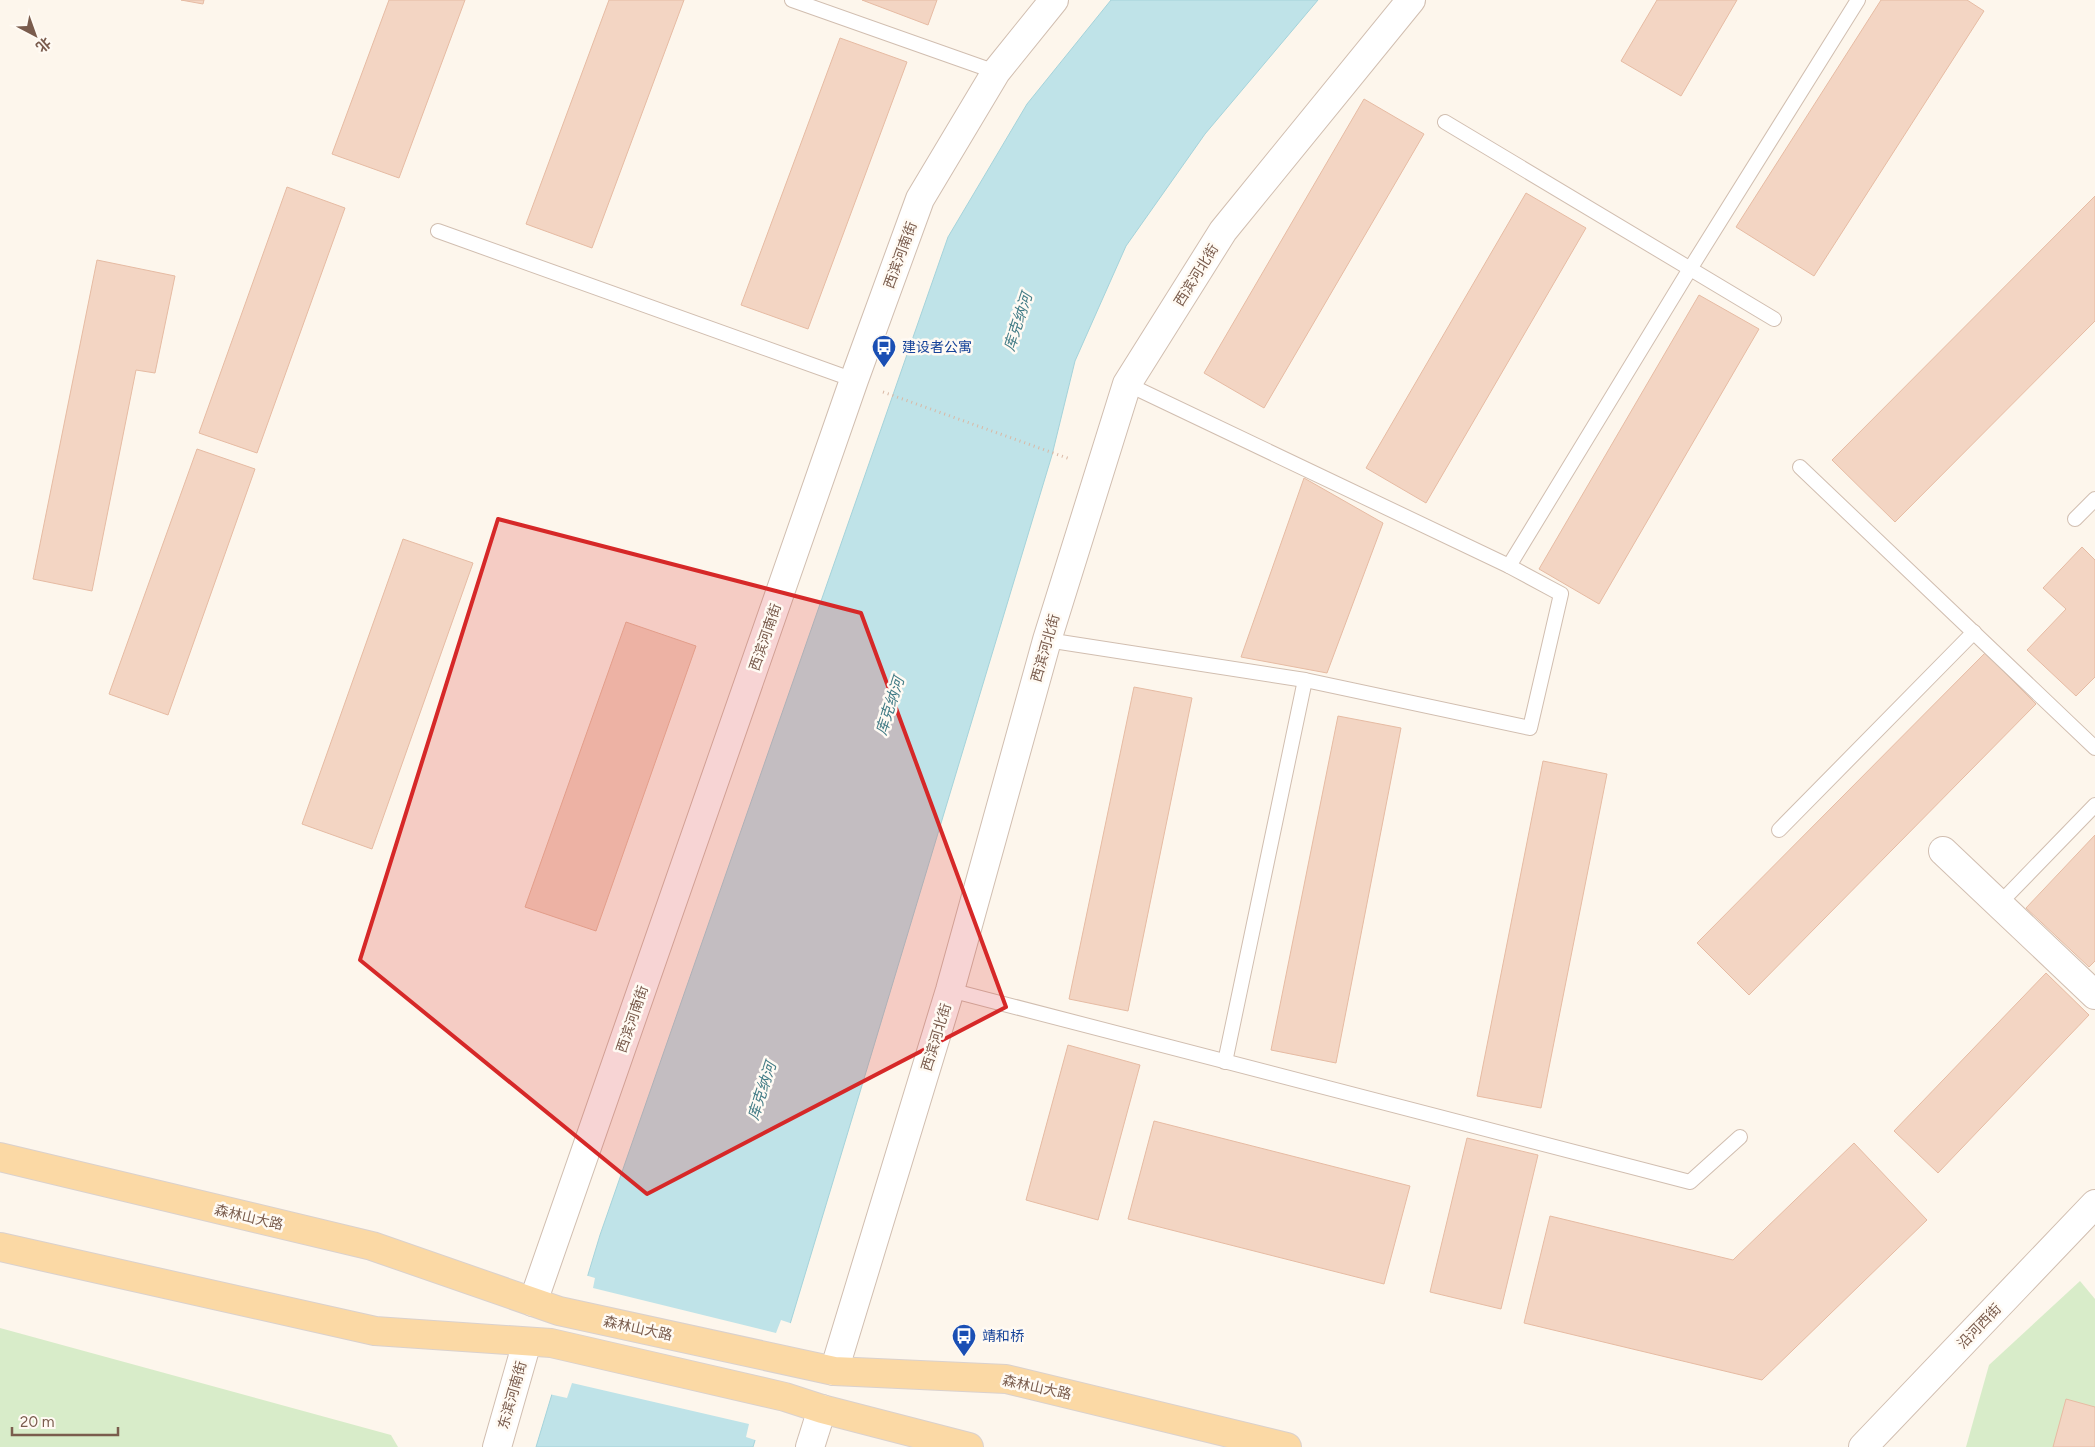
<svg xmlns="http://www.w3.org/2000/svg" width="2095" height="1447" viewBox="0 0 2095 1447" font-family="Figtree,'Noto Sans SC',sans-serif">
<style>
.green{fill:#d8ecc9}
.water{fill:#bfe3e8;stroke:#a5d3da}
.pier{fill:#fdf6ec}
.building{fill:#f3d5c3;stroke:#e6bba3}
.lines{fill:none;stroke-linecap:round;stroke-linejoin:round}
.service-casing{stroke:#d1beb0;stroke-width:16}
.minor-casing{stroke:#d1beb0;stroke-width:30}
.tertiary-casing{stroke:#d1beb0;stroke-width:30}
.primary-casing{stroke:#dad1cd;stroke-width:30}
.path{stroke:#d9b8a5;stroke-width:3;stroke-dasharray:1 4;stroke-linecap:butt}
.service{stroke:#fff;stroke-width:14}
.minor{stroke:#fff;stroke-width:28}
.tertiary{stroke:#fff;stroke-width:28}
.primary{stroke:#fbd9a5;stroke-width:28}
.marked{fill:#d62828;fill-opacity:0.2;stroke:#d62828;stroke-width:4;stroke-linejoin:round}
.labels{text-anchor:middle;stroke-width:5;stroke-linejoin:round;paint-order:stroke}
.street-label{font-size:14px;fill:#7a5c4d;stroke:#fffaf3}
.transit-label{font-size:14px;fill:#164399;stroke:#fffaf3;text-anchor:start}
.water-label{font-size:15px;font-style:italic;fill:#437c86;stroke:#fffaf3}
</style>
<rect width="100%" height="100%" fill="#fdf6ec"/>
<g class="green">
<polygon points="2080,1281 2095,1299 2095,1447 1966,1447 1989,1365"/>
<polygon points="0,1328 391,1435 398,1447 0,1447"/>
</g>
<polygon class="water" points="1111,0 1318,0 1205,134 1126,246 1075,361 1052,455 753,1447 536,1447 600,1235 948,237 1027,104"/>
<polygon class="pier" points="585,1275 595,1278 593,1288 776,1333 781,1320 793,1324 758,1441 746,1437 749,1424 572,1383 567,1398 549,1394"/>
<g class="building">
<polygon points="181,0 204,0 203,4"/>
<polygon points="389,0 465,0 399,178 332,154"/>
<polygon points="609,0 684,0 592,248 526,224"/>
<polygon points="862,0 937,0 928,25"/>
<polygon points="1657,0 1737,0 1681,96 1621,61"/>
<polygon points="1881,0 1967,0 1984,11 1814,276 1736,227"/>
<polygon points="840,38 907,62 808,329 741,305"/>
<polygon points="1364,99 1424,134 1264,408 1204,373"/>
<polygon points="287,187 345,208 257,453 199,433"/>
<polygon points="1526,193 1586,228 1426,503 1366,468"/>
<polygon points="2095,196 2095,321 1895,522 1832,460"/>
<polygon points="97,260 175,276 155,373 136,370 92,591 33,579"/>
<polygon points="1699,295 1759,329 1599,604 1539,569"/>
<polygon points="197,449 255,469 168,715 109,694"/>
<polygon points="1304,478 1383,523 1327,673 1241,657"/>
<polygon points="403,539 473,563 372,849 302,824"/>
<polygon points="2082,547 2095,560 2095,677 2076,696 2027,650 2066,609 2043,588"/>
<polygon points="626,622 696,646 596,931 525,907"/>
<polygon points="1985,653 2036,704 1749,995 1697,943"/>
<polygon points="1134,687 1192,698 1128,1011 1069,999"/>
<polygon points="1338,716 1401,728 1336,1063 1271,1050"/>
<polygon points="1543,761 1607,774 1541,1108 1477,1096"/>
<polygon points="2095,835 2095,961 2089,967 2026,908"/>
<polygon points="2046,973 2089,1015 1938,1173 1894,1131"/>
<polygon points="1068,1045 1140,1065 1098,1220 1026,1200"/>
<polygon points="1154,1121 1410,1186 1384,1284 1128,1219"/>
<polygon points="1467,1138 1538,1155 1501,1309 1430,1292"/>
<polygon points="1854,1143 1927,1220 1762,1380 1524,1323 1550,1216 1733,1260"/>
<polygon points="2066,1399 2095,1407 2095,1447 2053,1447"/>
</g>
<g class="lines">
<defs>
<g id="service">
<polyline points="792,0 996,72"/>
<polyline points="1445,122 1774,319"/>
<polyline points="438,231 854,380"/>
<polyline points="1800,467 2095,748"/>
<polyline points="2075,519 2095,499"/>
<polyline points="1509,566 1685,277 1858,0"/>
<polyline points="1047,640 1305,680 1530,728 1561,594 1509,566 1127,384"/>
<polyline points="1779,830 1974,632"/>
<polyline points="1999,904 2095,805"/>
<polyline points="950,990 1690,1182 1740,1137"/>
<polyline points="1225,1062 1305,680"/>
</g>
<g id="minor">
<polyline points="1943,851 2095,995"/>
<polyline points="533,1302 854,380 920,199 996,72 1054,0"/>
<polyline points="834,1371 950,990 1047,640 1127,384 1223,231 1411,0"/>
<polyline points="497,1447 527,1342"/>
<polyline points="810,1447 822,1409"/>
</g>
<polyline id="tertiary" points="1863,1447 2095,1204"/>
<g id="primary">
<polyline points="0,1157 372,1246 559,1311 834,1371 1006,1379 1287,1447"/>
<polyline points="0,1247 375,1331 551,1343 785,1397 822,1409 969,1447"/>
</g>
</defs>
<use href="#service" class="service-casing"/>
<use href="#minor" class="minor-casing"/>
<use href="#tertiary" class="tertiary-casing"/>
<use href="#primary" class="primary-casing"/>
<polyline class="path" points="883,392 1070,459"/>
<use href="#service" class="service"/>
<use href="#minor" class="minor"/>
<use href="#tertiary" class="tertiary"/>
<use href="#primary" class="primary"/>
</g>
<path class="marked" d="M498,519L861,613L1006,1007L647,1194L360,960Z"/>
<defs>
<symbol id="bus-pin" viewBox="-11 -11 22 30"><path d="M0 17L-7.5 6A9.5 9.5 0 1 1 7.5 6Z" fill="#1a4fb4" stroke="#fffaf3"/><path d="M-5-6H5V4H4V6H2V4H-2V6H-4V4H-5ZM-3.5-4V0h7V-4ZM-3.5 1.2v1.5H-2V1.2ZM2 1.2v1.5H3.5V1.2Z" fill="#fff"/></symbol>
</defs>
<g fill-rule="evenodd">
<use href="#bus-pin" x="870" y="333" width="28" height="38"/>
<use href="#bus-pin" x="950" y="1322" width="28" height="38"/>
</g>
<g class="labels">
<g class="street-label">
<text transform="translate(900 255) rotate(-70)" y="5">西滨河南街</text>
<text transform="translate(1196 275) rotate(-58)" y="5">西滨河北街</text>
<text transform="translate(765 637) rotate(-71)" y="5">西滨河南街</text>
<text transform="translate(1045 648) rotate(-74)" y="5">西滨河北街</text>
<text transform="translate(632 1019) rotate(-71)" y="5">西滨河南街</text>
<text transform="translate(936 1037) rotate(-73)" y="5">西滨河北街</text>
<text transform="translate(249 1217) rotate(13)" y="5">森林山大路</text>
<text transform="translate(1979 1326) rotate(-46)" y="5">沿河西街</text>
<text transform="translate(638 1328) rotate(12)" y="5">森林山大路</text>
<text transform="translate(1037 1387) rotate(12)" y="5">森林山大路</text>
<text transform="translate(512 1395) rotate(-74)" y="5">东滨河南街</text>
</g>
<g class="transit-label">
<text x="902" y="352">建设者公寓</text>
<text x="982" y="1341">靖和桥</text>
</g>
<g class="water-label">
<text transform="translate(1018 322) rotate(-72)" y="5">库克纳河</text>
<text transform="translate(890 706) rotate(-72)" y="5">库克纳河</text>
<text transform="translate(762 1091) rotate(-72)" y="5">库克纳河</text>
</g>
</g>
<g transform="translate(35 35) rotate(139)" stroke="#fffaf3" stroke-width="4" paint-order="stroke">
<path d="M0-4L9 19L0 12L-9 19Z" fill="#7a5c4d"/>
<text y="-8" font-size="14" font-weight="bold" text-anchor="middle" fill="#7a5c4d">北</text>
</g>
<path d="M12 1427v8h106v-8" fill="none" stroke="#7a5c4d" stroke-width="2.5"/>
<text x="20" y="1427" font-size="15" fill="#7a5c4d" stroke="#fffaf3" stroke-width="4" paint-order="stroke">20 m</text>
</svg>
